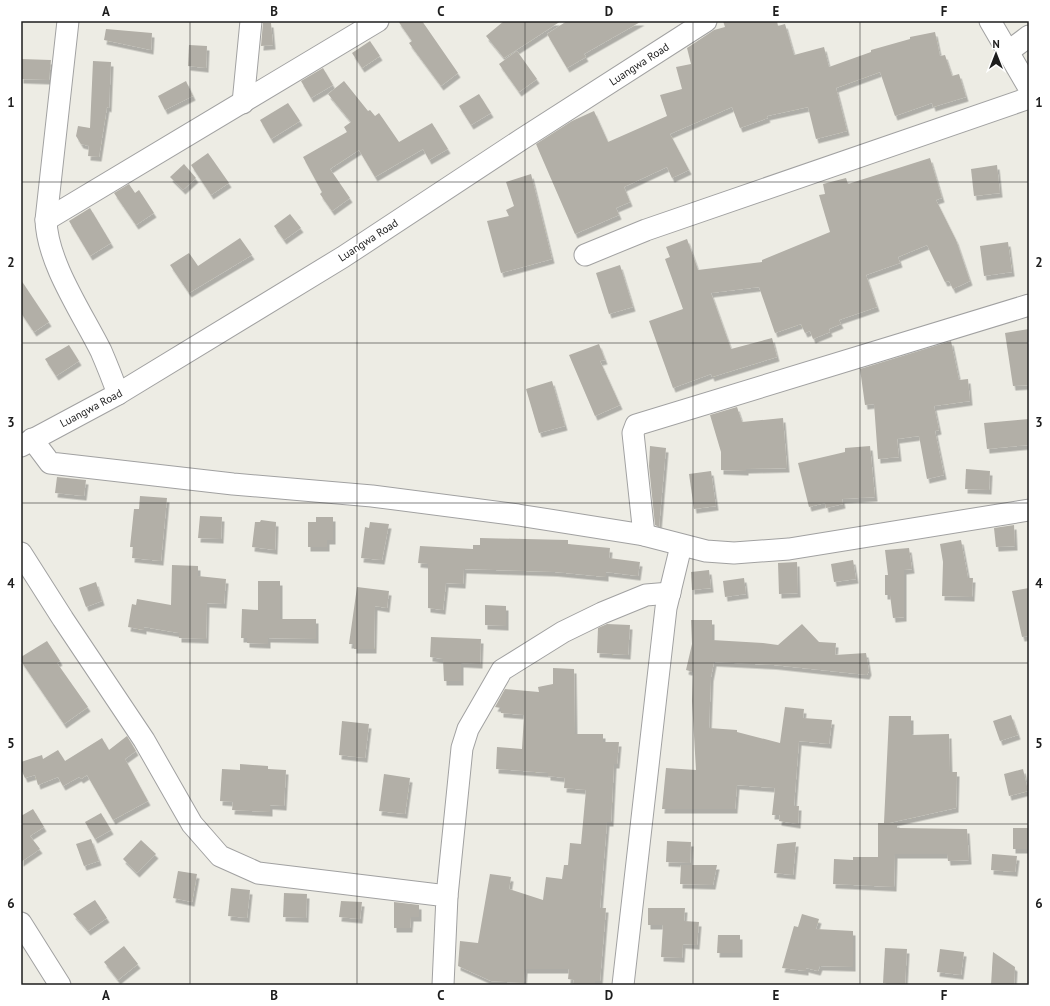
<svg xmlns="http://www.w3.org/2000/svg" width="1050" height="1006" viewBox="0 0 1050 1006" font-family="'PT Sans',sans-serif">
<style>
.building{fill:#b2afa7;filter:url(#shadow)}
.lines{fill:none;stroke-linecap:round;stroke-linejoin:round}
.minor-casing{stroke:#a1a1a1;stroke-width:23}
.minor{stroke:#fff;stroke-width:21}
.grid{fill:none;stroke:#1d1d1d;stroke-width:1;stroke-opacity:0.55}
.labels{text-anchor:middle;stroke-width:3.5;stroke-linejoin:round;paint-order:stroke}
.street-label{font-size:11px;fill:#1d1d1d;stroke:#fff}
.neatline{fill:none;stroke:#1d1d1d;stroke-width:1.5}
.grid-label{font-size:13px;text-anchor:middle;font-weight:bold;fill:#1d1d1d}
</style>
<defs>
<filter id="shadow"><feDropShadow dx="2.5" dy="4.5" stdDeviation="0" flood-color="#0004"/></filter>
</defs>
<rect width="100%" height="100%" fill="#edece4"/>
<g class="building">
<polygon points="398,21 422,21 458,73 441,86 409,43 412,41"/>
<polygon points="504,21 561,21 504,58 486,36"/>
<polygon points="567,21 642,21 584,54 586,57 567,68 547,34"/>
<polygon points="723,21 777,21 778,26 785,24 794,55 824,47 829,67 871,52 871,50 910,39 910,37 935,32 940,56 945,55 952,76 959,74 966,97 933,107 932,103 895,116 880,72 836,88 847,131 816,139 808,107 767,116 768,118 740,128 732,107 670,134 689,170 672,178 667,167 624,187 630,202 616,208 619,215 575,234 536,144 572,121 594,111 608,142 667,116 660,95 682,89 676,67 691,64 687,48 714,30 725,27"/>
<polygon points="263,23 271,23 273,45 261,46"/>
<polygon points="106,29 152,33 151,50 104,40"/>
<polygon points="370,41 380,56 362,68 352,53"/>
<polygon points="189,45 207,46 206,68 188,66"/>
<polygon points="517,51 537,79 519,92 499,64"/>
<polygon points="21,59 51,60 49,80 21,79"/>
<polygon points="93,61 111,62 109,108 107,107 99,157 88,156 89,146 81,144 76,136 78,126 90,128"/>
<polygon points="323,68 333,85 311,98 301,81"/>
<polygon points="186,81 193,96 165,110 158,96"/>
<polygon points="344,81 368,111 370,110 375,116 379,113 399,142 432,123 448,149 429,160 423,149 375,177 359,150 330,169 350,198 332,211 320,194 322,192 303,157 347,132 344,127 351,122 328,94"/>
<polygon points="479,94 491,113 471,125 459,106"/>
<polygon points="288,103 300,121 271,139 260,120"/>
<polygon points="208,153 229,183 211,195 191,165"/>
<polygon points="930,158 942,198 936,200 956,240 970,281 953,289 949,281 945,282 927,245 898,257 900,263 866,275 877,307 839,320 841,324 829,329 830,332 813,339 810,331 805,333 801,324 775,333 759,287 711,293 731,349 772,338 777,357 712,377 711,374 673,388 649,321 683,309 665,259 670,257 666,247 687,239 698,270 762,262 762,260 830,232 819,195 825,194 823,184 846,178 848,184"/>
<polygon points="184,164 196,178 183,190 170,177"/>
<polygon points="997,165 1000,193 974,196 971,169"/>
<polygon points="531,174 552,259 501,273 487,221 509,216 506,210 514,206 506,182"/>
<polygon points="129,184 135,193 139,190 154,213 136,225 114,193"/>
<polygon points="90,208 111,243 90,256 69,221"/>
<polygon points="290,214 301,228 284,240 274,226"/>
<polygon points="240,238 252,255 189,293 170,265 189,253 198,266"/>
<polygon points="1008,242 1012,272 984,276 980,246"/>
<polygon points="620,265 633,307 609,314 596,273"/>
<polygon points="21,280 49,322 34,332 21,313"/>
<polygon points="1029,329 1029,385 1013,386 1005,333"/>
<polygon points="951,341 959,380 968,379 970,401 934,406 939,430 935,431 944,475 927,479 919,436 897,439 899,457 878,459 874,404 865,405 860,369"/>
<polygon points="599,344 605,360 600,361 620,405 595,416 569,355"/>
<polygon points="69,345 79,361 56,376 45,359"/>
<polygon points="552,381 565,426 539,433 526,389"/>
<polygon points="737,407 742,422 783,418 787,468 746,469 746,471 721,470 721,452 710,415"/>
<polygon points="1029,419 1029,445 987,449 984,423"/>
<polygon points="650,446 666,448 659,527 655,525 649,466"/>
<polygon points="870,446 875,497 842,499 843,504 826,508 825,503 809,507 798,463 845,452 845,448"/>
<polygon points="966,469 990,471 989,490 965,489"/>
<polygon points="711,471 716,506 694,509 689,474"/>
<polygon points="57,477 86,480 84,496 55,493"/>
<polygon points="140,496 167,498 161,561 132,558 133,547 130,547 134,509 139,509"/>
<polygon points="200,516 222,517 221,539 198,538"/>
<polygon points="316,517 333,517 333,540 327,540 327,547 308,547 308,522 316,522"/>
<polygon points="261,520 276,522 275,550 252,547 255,522 260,522"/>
<polygon points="370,522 389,524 382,560 361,558 365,527 369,528"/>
<polygon points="1014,525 1015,546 996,547 994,528"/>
<polygon points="480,538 568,540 568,544 610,548 609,558 640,562 638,576 606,572 606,577 555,572 464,569 463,584 446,583 443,610 428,608 428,564 418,563 420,546 473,549 473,545 480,545"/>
<polygon points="961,540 968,578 973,578 972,597 942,596 943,562 940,544"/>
<polygon points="909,548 912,569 904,570 904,617 893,618 890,595 885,595 885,575 888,575 885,550"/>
<polygon points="853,560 856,579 834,582 831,564"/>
<polygon points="797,562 798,593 779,594 778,563"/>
<polygon points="172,565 198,566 198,576 226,579 224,604 207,603 206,639 179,638 179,633 144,627 144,630 128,627 132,604 136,605 137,599 171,605"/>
<polygon points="709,570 711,588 692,590 691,572"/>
<polygon points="744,578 746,594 725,597 723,581"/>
<polygon points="258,581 280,581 280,619 316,619 316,639 268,638 268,644 247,643 247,638 241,638 242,609 258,610"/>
<polygon points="96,582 102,601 86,607 79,588"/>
<polygon points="357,587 389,591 387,608 375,606 374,649 354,649 354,644 349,644"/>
<polygon points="1029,588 1029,636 1022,637 1012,591"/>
<polygon points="485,605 506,606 506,626 485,625"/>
<polygon points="691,620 712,620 712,640 763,643 778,645 802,624 819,642 836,643 835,655 866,653 869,671 867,675 774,665 714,662 711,677 709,728 737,730 737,732 780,743 785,707 804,709 803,718 832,720 829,744 799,741 794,806 799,806 798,824 779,821 780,815 772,815 775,788 737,785 735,809 662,809 666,768 696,770 692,701 693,672 686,670 692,644"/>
<polygon points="607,624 630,625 628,655 597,653 598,628"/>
<polygon points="431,637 481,639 480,664 461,663 461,681 444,681 443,659 430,657"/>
<polygon points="47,641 60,661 57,663 88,707 64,724 21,661 21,657"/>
<polygon points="553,668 574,669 575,734 603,734 603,742 619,742 617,764 614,764 611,822 607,822 600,908 606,908 600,981 595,981 595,985 573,985 574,980 568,979 569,969 525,969 524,983 491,981 458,966 460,941 478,943 490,874 511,877 509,889 543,900 546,877 562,879 564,865 568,865 570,843 581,844 586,790 564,788 565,778 548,776 548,773 496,769 497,747 522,749 524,715 501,713 501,708 495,707 505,689 539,692 538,687 553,684"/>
<polygon points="1011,715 1018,735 1000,741 993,721"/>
<polygon points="889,716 911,716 911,735 949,734 950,772 957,772 956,808 889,823 897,823 897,828 967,829 969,860 948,861 947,854 895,854 894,887 833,884 834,859 853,860 853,857 878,857 878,823 884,823"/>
<polygon points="342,721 369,724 365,758 339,755"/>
<polygon points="127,736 136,751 125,759 148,801 113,820 87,775 81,779 79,777 63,786 58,777 38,785 35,775 25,778 21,769 21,762 42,755 43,759 58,750 65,761 102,738 109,750"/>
<polygon points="240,764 268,766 268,769 286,770 284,806 270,805 270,812 232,810 233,802 220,801 222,769 240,770"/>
<polygon points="1023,769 1028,791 1009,796 1004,774"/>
<polygon points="384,774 410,778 405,814 379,811"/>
<polygon points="33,809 44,827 30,836 40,849 21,862 21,816"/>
<polygon points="101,813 111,830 95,839 85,822"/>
<rect x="1013" y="828" width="16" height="21"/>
<polygon points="91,839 99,861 84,866 76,844"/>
<polygon points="141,840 156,854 137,873 123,859"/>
<polygon points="667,841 691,842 690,863 666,862"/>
<polygon points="796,842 793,875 774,873 777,844"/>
<polygon points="992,854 1017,856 1015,872 991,870"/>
<polygon points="681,865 717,865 713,885 680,884"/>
<polygon points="178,871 197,874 192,902 173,898"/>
<polygon points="231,888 250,890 247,918 228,916"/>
<polygon points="284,893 307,894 306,918 283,917"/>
<polygon points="95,900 107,918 88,931 73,914"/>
<polygon points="341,901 362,902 360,919 339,917"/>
<polygon points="394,902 419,905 419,917 411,917 410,928 394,928"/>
<polygon points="648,908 685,908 684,921 699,922 697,945 683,944 682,958 661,957 663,925 648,925"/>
<polygon points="802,914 819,919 816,929 853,931 853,967 820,966 818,971 806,968 806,971 782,968 794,926 798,927"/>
<polygon points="718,935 740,935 740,953 717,953"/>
<polygon points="124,946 138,964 118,980 104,962"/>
<polygon points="885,948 907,949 905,984 883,983"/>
<polygon points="940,949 964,952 961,975 937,972"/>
<polygon points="993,952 1015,967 1014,985 991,985"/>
</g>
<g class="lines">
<defs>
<g id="minor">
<path d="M68,21L46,220C47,262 82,313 101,351C107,365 113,380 118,394"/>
<polyline points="990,21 1029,88"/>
<polyline points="1009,51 1029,36"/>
<polyline points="243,103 251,21"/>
<polyline points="46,220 378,21"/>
<polyline points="585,255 646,230 1029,98"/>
<polyline points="32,439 50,463 233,484 372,496 518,515 644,535 706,551 734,553 789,549 1029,510"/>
<polyline points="21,446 118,394 343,257 522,139 706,21"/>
<polyline points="644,535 633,433 636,425 1029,305"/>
<polyline points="21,553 63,619 144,740 192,824 220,856 258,873 447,896 443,985"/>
<polyline points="447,896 462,748 468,729 502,670 563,632 602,613 646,595 670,593"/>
<polyline points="21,923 60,985"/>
<polyline points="623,985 666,608 681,546"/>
</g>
</defs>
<use href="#minor" class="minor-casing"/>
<use href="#minor" class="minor"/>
</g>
<path class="grid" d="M190,21V985M357,21V985M525,21V985M693,21V985M860,21V985M21,182H1029M21,343H1029M21,503H1029M21,663H1029M21,824H1029"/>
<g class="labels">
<g class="street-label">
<text transform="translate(639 64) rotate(-33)" y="4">Luangwa Road</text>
<text transform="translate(368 240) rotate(-33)" y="4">Luangwa Road</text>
<text transform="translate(91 408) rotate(-28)" y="4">Luangwa Road</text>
</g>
</g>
<rect width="1050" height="1006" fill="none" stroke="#ffffff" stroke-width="44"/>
<g transform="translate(996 54)" stroke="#ffffff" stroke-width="3" paint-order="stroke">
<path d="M0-3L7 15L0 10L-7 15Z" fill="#1d1d1d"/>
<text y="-6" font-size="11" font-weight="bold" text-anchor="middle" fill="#1d1d1d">N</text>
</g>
<rect x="22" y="22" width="1006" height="962" class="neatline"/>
<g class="grid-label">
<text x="106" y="16">A</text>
<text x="274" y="16">B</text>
<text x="441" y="16">C</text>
<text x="609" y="16">D</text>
<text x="776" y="16">E</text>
<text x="944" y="16">F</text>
<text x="11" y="107">1</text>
<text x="1039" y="107">1</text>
<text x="11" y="267">2</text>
<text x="1039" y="267">2</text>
<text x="11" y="427">3</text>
<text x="1039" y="427">3</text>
<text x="11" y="588">4</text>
<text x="1039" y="588">4</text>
<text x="11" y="748">5</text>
<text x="1039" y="748">5</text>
<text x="11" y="908">6</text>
<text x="1039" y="908">6</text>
<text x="106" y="1000">A</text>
<text x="274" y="1000">B</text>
<text x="441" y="1000">C</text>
<text x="609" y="1000">D</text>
<text x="776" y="1000">E</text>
<text x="944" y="1000">F</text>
</g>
</svg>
